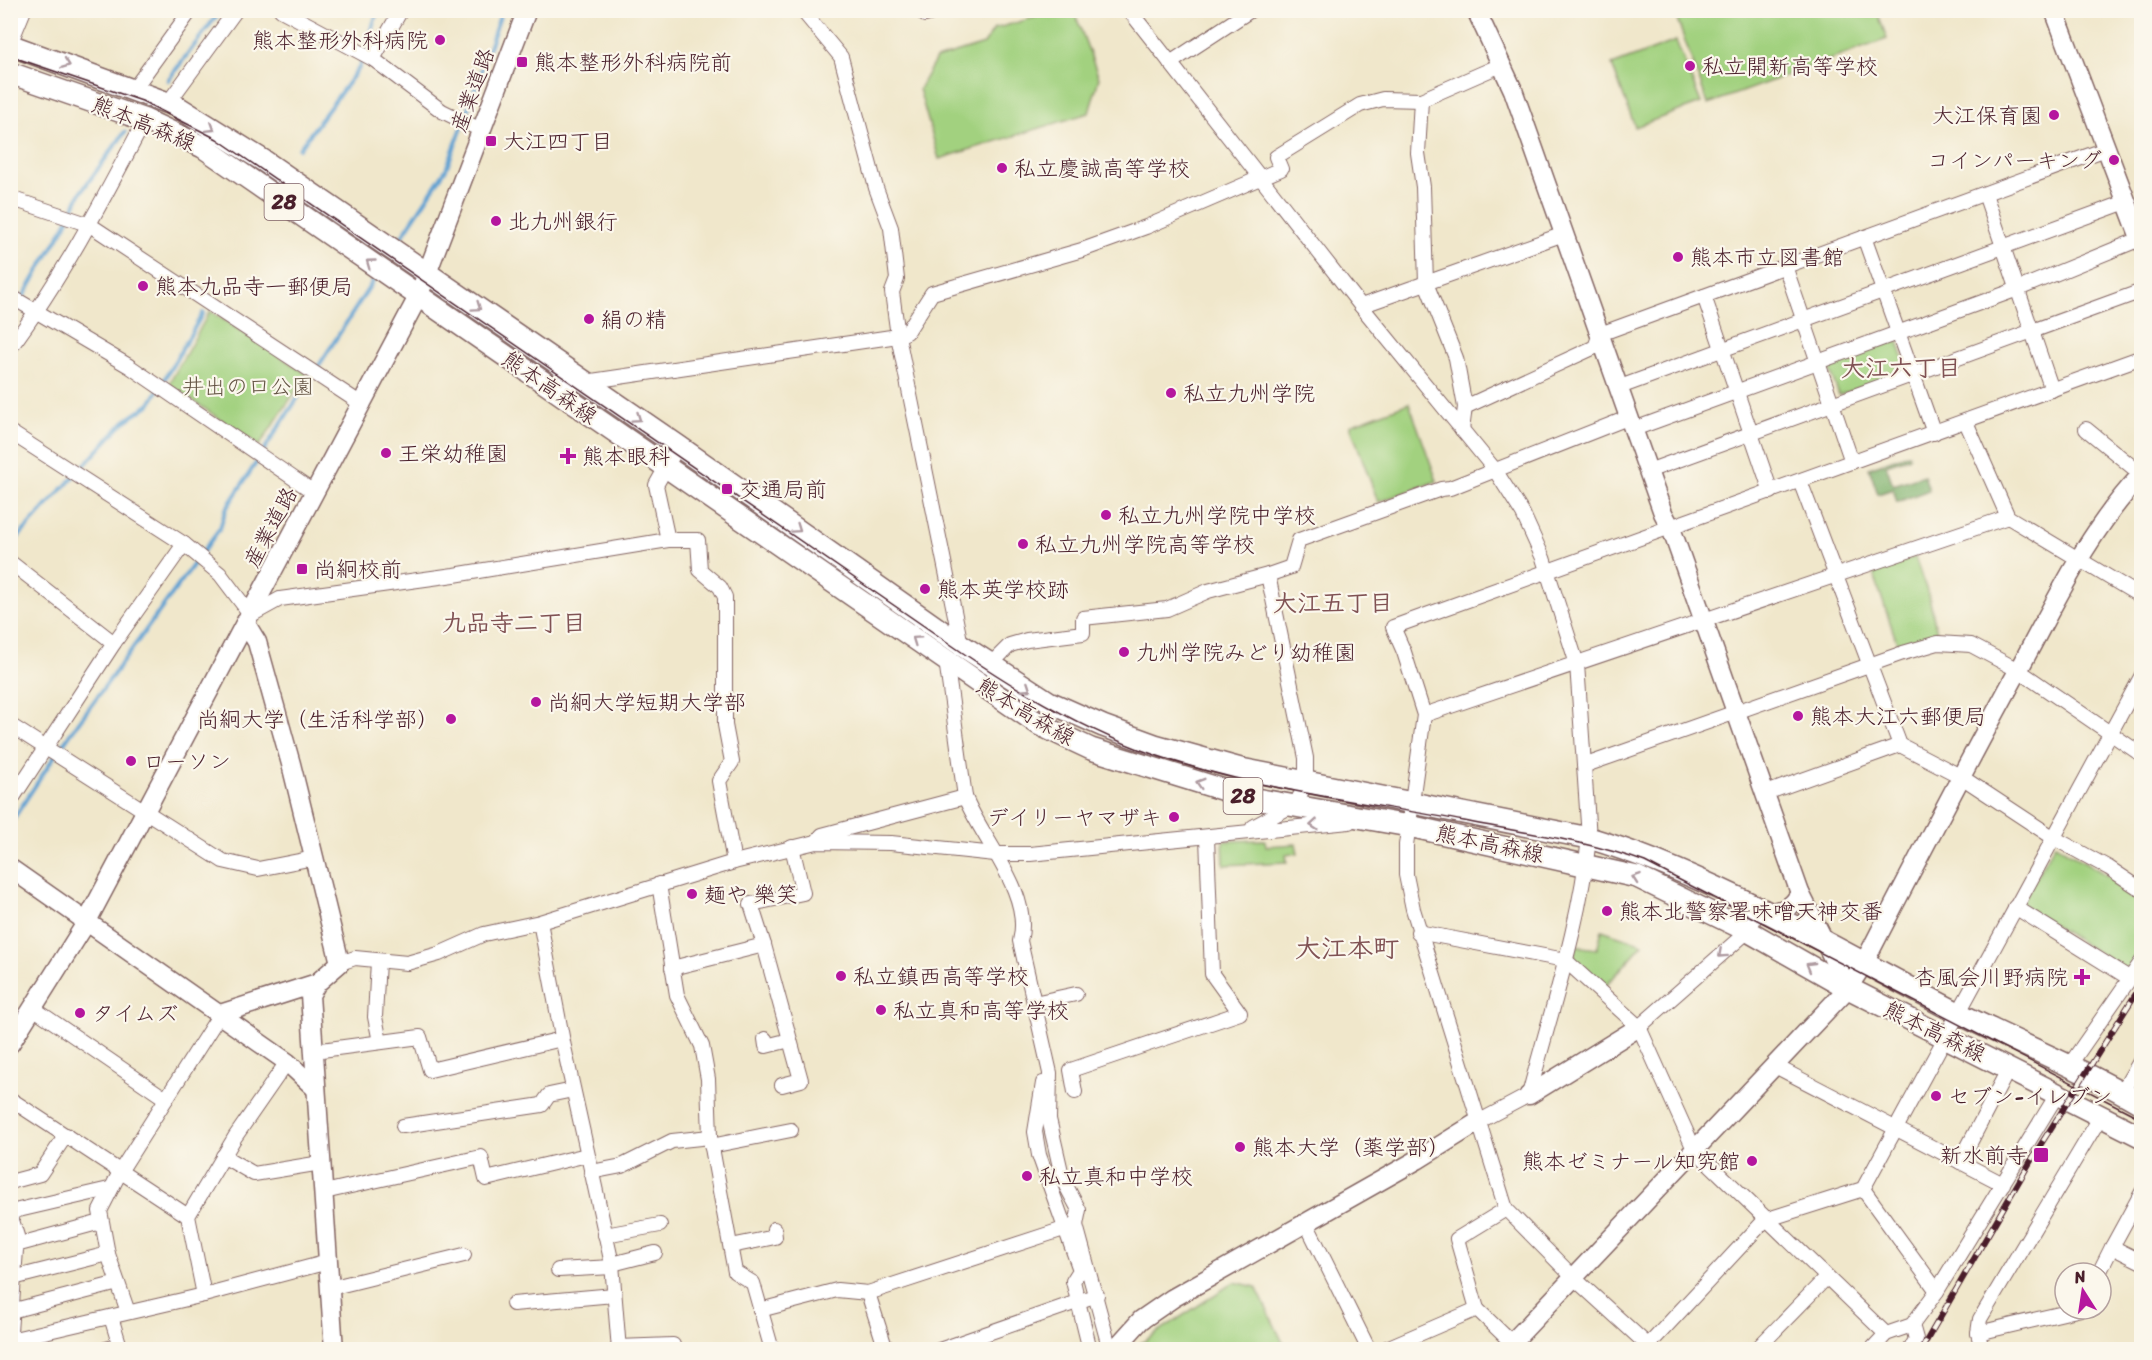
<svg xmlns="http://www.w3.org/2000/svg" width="2152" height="1360" viewBox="0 0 2152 1360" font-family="Sriracha,'Klee One',sans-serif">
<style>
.green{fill:#a2d17f;stroke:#767855;stroke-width:1.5}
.forest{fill:#81b36e;stroke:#66694c;stroke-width:1.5}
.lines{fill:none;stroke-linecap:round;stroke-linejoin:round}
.stream{stroke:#5ea1d2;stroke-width:4}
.street-casing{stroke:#846563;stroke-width:16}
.secondary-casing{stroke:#846563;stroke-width:21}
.primary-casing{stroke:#846563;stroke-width:24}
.street{stroke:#fff;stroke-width:14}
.secondary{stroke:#fff;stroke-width:18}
.primary{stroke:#fff;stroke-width:21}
.tram{stroke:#4a1f2b;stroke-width:1.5}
.rail-casing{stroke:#4a1f2b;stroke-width:6}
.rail{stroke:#fbf7ec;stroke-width:4;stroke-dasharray:11;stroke-linecap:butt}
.oneway{stroke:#ae9aa0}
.poi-dot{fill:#b5179e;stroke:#fbf7ec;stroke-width:2}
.labels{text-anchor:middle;stroke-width:4.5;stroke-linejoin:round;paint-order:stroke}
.shield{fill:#fbf7ec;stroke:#7f6065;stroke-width:1.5}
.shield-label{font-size:21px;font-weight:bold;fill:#4a1f2b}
.poi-label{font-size:22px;fill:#4a1f2b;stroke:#fbf7ec;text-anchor:start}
.street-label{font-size:22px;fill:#4a1f2b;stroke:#fbf7ec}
.park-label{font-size:22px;fill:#645444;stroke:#fbf7ec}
.neighbourhood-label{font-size:24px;font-weight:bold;fill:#805254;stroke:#fbf7ec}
.quarter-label{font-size:26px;font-weight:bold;fill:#805254;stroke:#fbf7ec}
</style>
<rect width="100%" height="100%" fill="#fbf7ec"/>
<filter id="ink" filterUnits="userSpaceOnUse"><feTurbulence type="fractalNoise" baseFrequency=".0167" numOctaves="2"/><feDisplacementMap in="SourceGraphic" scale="12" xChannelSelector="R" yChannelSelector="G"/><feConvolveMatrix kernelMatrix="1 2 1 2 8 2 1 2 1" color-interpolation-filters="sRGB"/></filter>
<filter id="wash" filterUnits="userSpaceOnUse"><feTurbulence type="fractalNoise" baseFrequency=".008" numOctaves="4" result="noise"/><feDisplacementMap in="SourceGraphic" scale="24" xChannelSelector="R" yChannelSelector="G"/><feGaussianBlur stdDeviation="1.35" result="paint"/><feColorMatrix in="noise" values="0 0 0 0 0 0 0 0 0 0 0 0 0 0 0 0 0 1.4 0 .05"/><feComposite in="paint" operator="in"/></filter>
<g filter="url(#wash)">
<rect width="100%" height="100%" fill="#f0e7cb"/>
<g class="green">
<polygon points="1058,11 1074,11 1099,78 1089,113 939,159 919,89 936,59 984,44 994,29"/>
<polygon points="1674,11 1877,11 1887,39 1708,104"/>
<polygon points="1676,41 1701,103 1635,127 1612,65"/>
<polygon points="210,311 307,374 259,446 169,384"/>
<polygon points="1897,339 1908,371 1839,395 1827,363"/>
<polygon points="1409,403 1437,481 1378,502 1350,425"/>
<polygon points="1915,557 1929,597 1938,637 1899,649 1873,572"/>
<polygon points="1265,840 1266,846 1296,844 1298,853 1286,855 1287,862 1224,865 1223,841"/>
<polygon points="2055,844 2141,896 2141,950 2127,970 2020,905"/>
<polygon points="1602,930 1643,944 1605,987 1574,962 1575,946 1597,949"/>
<polygon points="1234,1282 1256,1287 1286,1349 1132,1349"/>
</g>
<polygon class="forest" points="1909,454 1910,457 1886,465 1893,485 1924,475 1929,490 1897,502 1893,489 1878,494 1869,468"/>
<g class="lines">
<g class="stream">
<polyline points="168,80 221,10"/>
<polyline points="465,118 502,10"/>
<polyline points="299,149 359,68 378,10"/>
<polyline points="397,244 446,169 463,125"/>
<polyline points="22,299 65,226 81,192 125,132"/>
<polyline points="10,319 18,306"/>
<polyline points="316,370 377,275"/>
<polyline points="262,453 312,376"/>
<polyline points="10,546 124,422 150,404 203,313"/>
<polyline points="10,824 60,748 220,528 226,509 258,460"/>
</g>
</g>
</g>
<g filter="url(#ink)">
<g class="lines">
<defs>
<g id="street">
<polyline points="281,10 373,59 442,111 483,131"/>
<polyline points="802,10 841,57 876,188 891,228 897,279 892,292 898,336 961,645"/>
<path d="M1129,10L1361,306L1495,470L1523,514L1543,558L1577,664L1589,838C1580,925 1551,1010 1529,1095L1478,1122"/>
<polyline points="925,15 942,10"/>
<polyline points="10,44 24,10"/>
<polyline points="373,59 401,10"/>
<polyline points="1170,63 1251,10"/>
<polyline points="134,89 191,10"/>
<polyline points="1421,100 1418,153 1423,187 1426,283 1456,358 1465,407"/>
<polyline points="168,103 236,10"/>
<polyline points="1985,194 2052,390"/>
<polyline points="10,198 90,225 363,405"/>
<polyline points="1864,237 1934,433"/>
<polyline points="1785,266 1852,462"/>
<polyline points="10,296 129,366 315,493"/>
<polyline points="1704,296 1771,492"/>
<polyline points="1361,306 1564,234"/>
<path d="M10,348C63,277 104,198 145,120"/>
<polyline points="546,384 585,382 898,336 907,332 932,293 1082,250 1146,227 1281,169 1276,157 1360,105 1383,99 1421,100 1501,65"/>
<polyline points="1620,387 2126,202"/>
<polyline points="1966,422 2008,517 2142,597"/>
<polyline points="1634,429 2018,289 2140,239"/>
<polyline points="2086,429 2141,474"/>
<polyline points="1462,430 1465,407 1595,347 1600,334 2106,149"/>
<polyline points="10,432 184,544 220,574 251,615 280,599 454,575 668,540 698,540 700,570 720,587 725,597 725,725 732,762 719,781 734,862"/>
<polyline points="1648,471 2142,291"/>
<polyline points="1800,481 1900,745 1960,776 2054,838 2109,868 2142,890"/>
<polyline points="668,540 656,485 678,446"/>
<polyline points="10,562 114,643"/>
<polyline points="991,664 1010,645 1027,640 1083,633 1083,618 1167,609 1208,591 1268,575"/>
<polyline points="1424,715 2008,517"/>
<polyline points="10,725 223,861 258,869 314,858"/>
<polyline points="1586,765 1903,653 1938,643 1971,645 2018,670 2142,755"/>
<polyline points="1766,793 1900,745"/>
<polyline points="10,802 114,643 184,544"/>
<polyline points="1253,827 1293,805 1299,798 1306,782 1306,758 1268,575 1291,567 1299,540 1441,489 1450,488 1630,417"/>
<polyline points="818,840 822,835 965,797"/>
<polyline points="659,884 677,995 702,1046 708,1079 710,1137 735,1272 753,1283 772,1350"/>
<polyline points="2015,907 2129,978"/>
<polyline points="540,922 564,1047 612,1264 619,1350"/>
<polyline points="1418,932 1565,960 1639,1027 1694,1149 1886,1334"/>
<polyline points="764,945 751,904 803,893 792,847"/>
<polyline points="378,961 375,1017 380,1042"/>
<polyline points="340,963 355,958 407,963 439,954 484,934 540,922 734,862 816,842 891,843 995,854 1030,854 1349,822"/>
<polyline points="672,968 764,945 801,1080 782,1085"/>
<polyline points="1034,1003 1076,994"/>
<polyline points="33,1008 166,1099"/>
<polyline points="1639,1027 1748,931 1759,909"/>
<polyline points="765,1039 766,1046 790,1040"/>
<polyline points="314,1051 420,1037 430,1070 562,1039"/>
<polyline points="1773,1065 2003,1184"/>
<polyline points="2069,1066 2142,961"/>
<polyline points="1043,1083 1035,1132 1039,1155 1080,1270 1073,1281 1090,1350"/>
<polyline points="1075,1092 1071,1070 1240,1013 1212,974 1207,837"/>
<polyline points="2122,1092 2142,1058"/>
<polyline points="10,1099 188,1216"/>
<polyline points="403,1126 542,1105 549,1095 573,1090"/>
<polyline points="711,1146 791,1130"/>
<polyline points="223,1156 254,1174 321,1163"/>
<polyline points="1960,1162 2009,1068"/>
<polyline points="591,1172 622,1166 672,1141 710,1137"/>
<polyline points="10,1182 40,1174 66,1135"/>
<polyline points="1863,1189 1937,1291"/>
<polyline points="324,1192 481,1157 486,1179 587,1155"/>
<polyline points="10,1212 109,1189"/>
<polyline points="10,1214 17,1236 10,1332"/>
<polyline points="1306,1223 1369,1350"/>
<polyline points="1076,1225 1110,1350"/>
<polyline points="605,1235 660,1225"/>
<polyline points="16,1245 101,1222"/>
<polyline points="731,1246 775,1237 774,1229"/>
<polyline points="2112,1247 2142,1192"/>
<polyline points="612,1264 655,1253"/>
<polyline points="558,1270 612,1267"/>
<polyline points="2099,1273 2112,1247 2142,1262"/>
<polyline points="13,1278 108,1254"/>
<polyline points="330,1288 464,1255"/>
<polyline points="868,1293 886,1350"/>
<polyline points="204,1295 188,1216 235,1137 287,1062"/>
<polyline points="513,1304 614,1295"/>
<polyline points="1477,1309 1511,1342"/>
<path d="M760,1310L837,1290L868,1293L1076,1225L1079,1210L1063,1180L1049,1119L1050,1073L1020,941C1033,893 982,840 965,797L946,660"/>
<polyline points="11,1311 118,1283"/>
<polyline points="128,1312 108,1254 100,1211 121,1170 220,1014"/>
<polyline points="111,1317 121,1350"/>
<polyline points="1978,1333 2081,1309"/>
<polyline points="10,1340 204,1295 328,1262"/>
<polyline points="618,1347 673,1345 674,1350"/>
<polyline points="103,1350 120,1345"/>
<polyline points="939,1350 1097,1295"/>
<polyline points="1382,1350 1477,1309 1457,1239 1506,1209"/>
<polyline points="1644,1350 1765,1220 1863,1189 2142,675"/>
<polyline points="1653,1350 1574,1278 1506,1209 1413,909 1406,875 1406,845 1424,715 1404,652 1393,627 2142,357"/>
<polyline points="1756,1350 1826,1278"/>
<polyline points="1871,1350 1886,1334 1912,1325 1937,1291 2058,1093"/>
<polyline points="1910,1350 1916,1339 1912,1325"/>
<polyline points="1982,1350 1978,1333 1980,1319 2101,1116"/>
</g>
<g id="secondary">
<polyline points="1476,10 1513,90 1663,513 1671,528 1800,893 1848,988"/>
<polyline points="2054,10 2142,243"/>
<polyline points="246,624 257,642 291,764 340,963 317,983 310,995 334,1350"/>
<polyline points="10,868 287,1062 316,1089"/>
<path d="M1765,913C1782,911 1792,909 1800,893"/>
<polyline points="220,1014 317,983"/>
<polyline points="10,1044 86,923 418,297 527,10"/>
<polyline points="1529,1095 1639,1027"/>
<polyline points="1114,1350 1141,1320 1173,1298 1417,1160 1478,1122"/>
<path d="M1505,1350L1848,988L1864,963C1915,864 1966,766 2019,669C2056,601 2088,531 2142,474"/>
</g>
<g id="primary">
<path d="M10,45L176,106L264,161L678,446L961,645L1049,702L1103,726L1155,745L1241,769L1589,838C1716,876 1840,952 1958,1013C2019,1044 2083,1069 2142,1104"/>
<polyline points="10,73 145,120 203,147 1040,725 1091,749 1250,798 1409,826 1637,877 1748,931 1848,988 2142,1137"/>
</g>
</defs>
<use href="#street" class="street-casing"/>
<use href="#secondary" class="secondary-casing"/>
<use href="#primary" class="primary-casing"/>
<use href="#street" class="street"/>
<use href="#secondary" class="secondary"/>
<use href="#primary" class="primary"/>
<path class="tram" d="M10,56L142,101L217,139L966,655C1022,693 1078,726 1141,750C1244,788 1357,801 1464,821C1524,833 1587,840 1645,862L2142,1119"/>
<defs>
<polyline id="rail" points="1921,1350 2036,1152 2142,984"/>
</defs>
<use href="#rail" class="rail-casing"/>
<use href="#rail" class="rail"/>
</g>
<defs><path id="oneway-chevron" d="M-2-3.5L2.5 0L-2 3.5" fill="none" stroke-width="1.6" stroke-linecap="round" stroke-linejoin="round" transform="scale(1.5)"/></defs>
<g class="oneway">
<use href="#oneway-chevron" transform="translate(66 64) rotate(20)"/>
<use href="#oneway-chevron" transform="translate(211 128) rotate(32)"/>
<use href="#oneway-chevron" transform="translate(370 263) rotate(-144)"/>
<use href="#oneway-chevron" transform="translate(477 307) rotate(35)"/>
<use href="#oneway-chevron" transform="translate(637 418) rotate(34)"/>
<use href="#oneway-chevron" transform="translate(797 529) rotate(35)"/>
<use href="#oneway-chevron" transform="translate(916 640) rotate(-145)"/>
<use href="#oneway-chevron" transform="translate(1027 688) rotate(33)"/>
<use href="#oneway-chevron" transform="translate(1200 783) rotate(-163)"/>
<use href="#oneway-chevron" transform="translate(1314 825) rotate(175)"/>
<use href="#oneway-chevron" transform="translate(1636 878) rotate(-161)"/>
<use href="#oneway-chevron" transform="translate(1722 954) rotate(138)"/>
<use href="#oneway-chevron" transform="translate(1810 966) rotate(-150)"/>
</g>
</g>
<g class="poi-dot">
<circle cx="440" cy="40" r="6"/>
<rect x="516" y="56" width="12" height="12" rx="3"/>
<circle cx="1690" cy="66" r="6"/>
<circle cx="2054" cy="115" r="6"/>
<rect x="485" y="135" width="12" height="12" rx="3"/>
<circle cx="2114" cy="160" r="6"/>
<circle cx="1002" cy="168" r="6"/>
<circle cx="496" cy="221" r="6"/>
<circle cx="1678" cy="257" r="6"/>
<circle cx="143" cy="286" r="6"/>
<circle cx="589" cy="319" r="6"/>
<circle cx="1171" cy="393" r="6"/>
<circle cx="386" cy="453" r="6"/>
<path d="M565 447h6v6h6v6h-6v6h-6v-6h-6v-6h6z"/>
<rect x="721" y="483" width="12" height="12" rx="3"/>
<circle cx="1106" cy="515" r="6"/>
<circle cx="1023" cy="544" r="6"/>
<rect x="296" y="563" width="12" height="12" rx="3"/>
<circle cx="925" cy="589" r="6"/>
<circle cx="1124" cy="652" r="6"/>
<circle cx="536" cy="702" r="6"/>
<circle cx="1798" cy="716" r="6"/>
<circle cx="451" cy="719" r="6"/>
<circle cx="131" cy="761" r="6"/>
<circle cx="1174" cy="817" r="6"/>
<circle cx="692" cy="894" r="6"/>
<circle cx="1607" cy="911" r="6"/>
<circle cx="841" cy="976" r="6"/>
<path d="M2079 968h6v6h6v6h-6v6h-6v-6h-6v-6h6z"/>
<circle cx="881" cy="1010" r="6"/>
<circle cx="80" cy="1013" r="6"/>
<circle cx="1936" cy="1096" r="6"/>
<circle cx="1240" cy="1147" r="6"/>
<rect x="2033" y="1147" width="16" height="16" rx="3"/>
<circle cx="1752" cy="1161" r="6"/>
<circle cx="1027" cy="1176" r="6"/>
</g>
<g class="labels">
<g class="shield">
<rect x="264.5" y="184" width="39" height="36" rx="4.5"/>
<rect x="1223.5" y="778" width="39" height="36" rx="4.5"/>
</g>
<g class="shield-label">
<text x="284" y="209">28</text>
<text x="1243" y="803">28</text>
</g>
<g class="poi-label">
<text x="428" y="48" text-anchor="end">熊本整形外科病院</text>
<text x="534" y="70">熊本整形外科病院前</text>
<text x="1702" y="74">私立開新高等学校</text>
<text x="2042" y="123" text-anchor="end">大江保育園</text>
<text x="503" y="149">大江四丁目</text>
<text x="2102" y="168" text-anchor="end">コインパーキング</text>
<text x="1014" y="176">私立慶誠高等学校</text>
<text x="508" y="229">北九州銀行</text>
<text x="1690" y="265">熊本市立図書館</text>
<text x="155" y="294">熊本九品寺一郵便局</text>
<text x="601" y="327">絹の精</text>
<text x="1183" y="401">私立九州学院</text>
<text x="398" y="461">王栄幼稚園</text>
<text x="582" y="464">熊本眼科</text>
<text x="739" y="497">交通局前</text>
<text x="1118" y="523">私立九州学院中学校</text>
<text x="1035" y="552">私立九州学院高等学校</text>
<text x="314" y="577">尚絅校前</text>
<text x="937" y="597">熊本英学校跡</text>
<text x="1136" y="660">九州学院みどり幼稚園</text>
<text x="548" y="710">尚絅大学短期大学部</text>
<text x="1810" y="724">熊本大江六郵便局</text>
<text x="439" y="727" text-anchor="end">尚絅大学（生活科学部）</text>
<text x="143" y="769">ローソン</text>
<text x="1162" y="825" text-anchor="end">デイリーヤマザキ</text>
<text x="704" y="902">麺や 樂笑</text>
<text x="1619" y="919">熊本北警察署味噌天神交番</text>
<text x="853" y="984">私立鎮西高等学校</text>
<text x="2068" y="985" text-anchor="end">杏風会川野病院</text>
<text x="893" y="1018">私立真和高等学校</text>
<text x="92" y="1021">タイムズ</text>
<text x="1948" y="1104">セブン-イレブン</text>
<text x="1252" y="1155">熊本大学（薬学部）</text>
<text x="2028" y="1163" text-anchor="end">新水前寺</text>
<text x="1740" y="1169" text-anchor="end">熊本ゼミナール知究館</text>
<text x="1039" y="1184">私立真和中学校</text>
</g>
<g class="street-label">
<text transform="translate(472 90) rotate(-70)" y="8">産業道路</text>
<text transform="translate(144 123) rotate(22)" y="8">熊本高森線</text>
<text transform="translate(550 387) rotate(35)" y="8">熊本高森線</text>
<text transform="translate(270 527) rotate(-62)" y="8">産業道路</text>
<text transform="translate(1026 711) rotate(31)" y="8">熊本高森線</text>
<text transform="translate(1490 843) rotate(12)" y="8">熊本高森線</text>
<text transform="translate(1935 1031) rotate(26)" y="8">熊本高森線</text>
</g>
<g class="park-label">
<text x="248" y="394">井出の口公園</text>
</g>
<g class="neighbourhood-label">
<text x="1901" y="376">大江六丁目</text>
<text x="1333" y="611">大江五丁目</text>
<text x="514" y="631">九品寺二丁目</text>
</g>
<g class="quarter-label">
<text x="1347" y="957">大江本町</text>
</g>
</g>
<rect width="2152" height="1360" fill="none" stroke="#fbf7ec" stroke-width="36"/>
<g transform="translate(2083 1291) rotate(348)"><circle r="28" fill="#fbf7ec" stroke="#b4a19f" stroke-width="1.5"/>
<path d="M0-4.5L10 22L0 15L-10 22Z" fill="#b5179e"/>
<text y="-9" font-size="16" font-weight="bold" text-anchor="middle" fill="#4a1f2b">N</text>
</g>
</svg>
